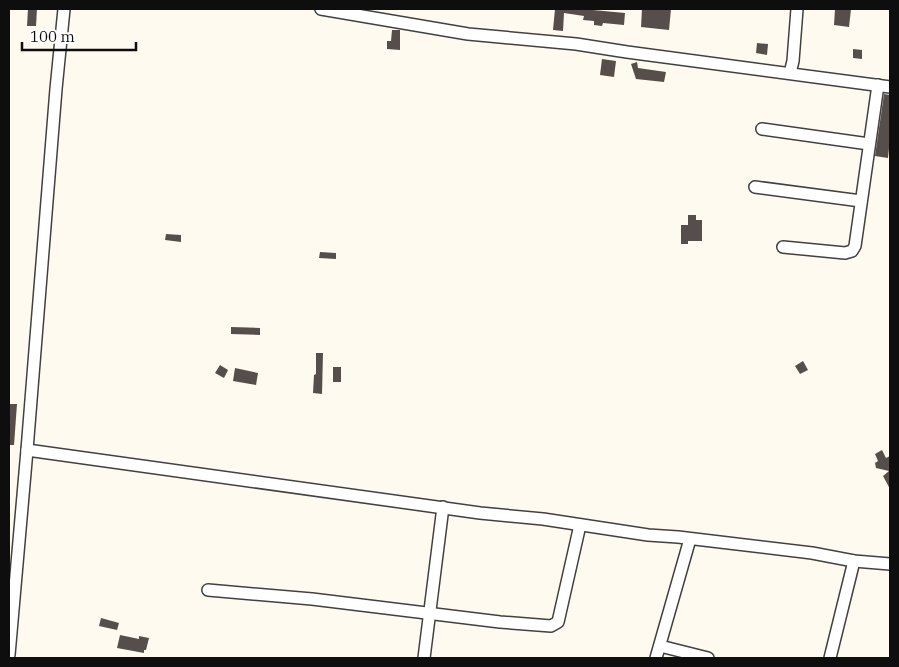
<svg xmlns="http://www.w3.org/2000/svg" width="899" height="667" viewBox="0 0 899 667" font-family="'IBM Plex Serif',serif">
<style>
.building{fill:#564e4a}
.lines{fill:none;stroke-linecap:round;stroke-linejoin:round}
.minor-casing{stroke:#414141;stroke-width:14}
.minor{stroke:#fff;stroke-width:11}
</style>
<rect width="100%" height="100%" fill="#fefaef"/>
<g class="building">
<polygon points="28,9 37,9 36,26 27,26"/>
<polygon points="555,9 593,9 593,10 625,13 624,25 603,23 602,26 594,25 594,21 583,20 584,16 564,13 563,31 553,30"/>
<polygon points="642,9 671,9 669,30 641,27"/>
<polygon points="835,9 851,9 849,27 834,25"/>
<polygon points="392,30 400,30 400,50 387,49 387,41 391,41"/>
<polygon points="757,43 768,44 767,55 756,53"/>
<polygon points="853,49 862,50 862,59 853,58"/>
<polygon points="602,59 616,61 614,77 600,75"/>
<polygon points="637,62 638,68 666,72 664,82 636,79 631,64"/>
<polygon points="884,94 890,95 890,139 888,158 875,156"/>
<polygon points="688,215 696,215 696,220 702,220 702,241 688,241 688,244 681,244 681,225 688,225"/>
<polygon points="166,234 181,235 181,242 165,240"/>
<polygon points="320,252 336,253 336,259 319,258"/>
<polygon points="231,327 260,328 260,335 231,334"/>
<polygon points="316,353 323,353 322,394 313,393 314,375 316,374"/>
<polygon points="803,361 808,370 800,374 795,366"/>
<polygon points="220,365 228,370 224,378 215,373"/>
<rect x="333" y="367" width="8" height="15"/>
<polygon points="235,368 258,373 256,385 233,381"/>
<polygon points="9,404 17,404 14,445 9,445"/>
<polygon points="882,450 886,458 890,456 890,489 883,476 889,471 876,468 875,463 878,461 875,454"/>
<polygon points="101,618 119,623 117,630 99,626"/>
<polygon points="120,635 139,639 139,636 149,638 146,650 144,650 144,653 117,648"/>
</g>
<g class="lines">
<defs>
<g id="minor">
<polyline points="321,9 468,34 576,44 627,52 890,87"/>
<polyline points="790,73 793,61 797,9"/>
<polyline points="762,129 869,144"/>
<polyline points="755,187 861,201"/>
<polyline points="783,247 845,253 852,251 855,246 878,85"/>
<polyline points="27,450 480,513 543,519 648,535 678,537 812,553 854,561 890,564"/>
<polyline points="208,590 312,599 500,622 551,626 558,622 580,525"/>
<polyline points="660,646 708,658"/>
<polyline points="9,655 27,450 56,89 64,9"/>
<polyline points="424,658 443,507"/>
<polyline points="656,658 690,539"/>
<polyline points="830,658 854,561"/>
</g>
</defs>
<use href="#minor" class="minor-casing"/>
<use href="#minor" class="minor"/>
</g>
<rect width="899" height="667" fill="none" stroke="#0e0e0e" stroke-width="20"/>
<path d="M22 42v8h114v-8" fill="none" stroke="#0e0e0e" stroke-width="2.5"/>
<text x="30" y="42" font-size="15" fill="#0e0e0e" stroke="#ffffff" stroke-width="4" paint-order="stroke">100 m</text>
</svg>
